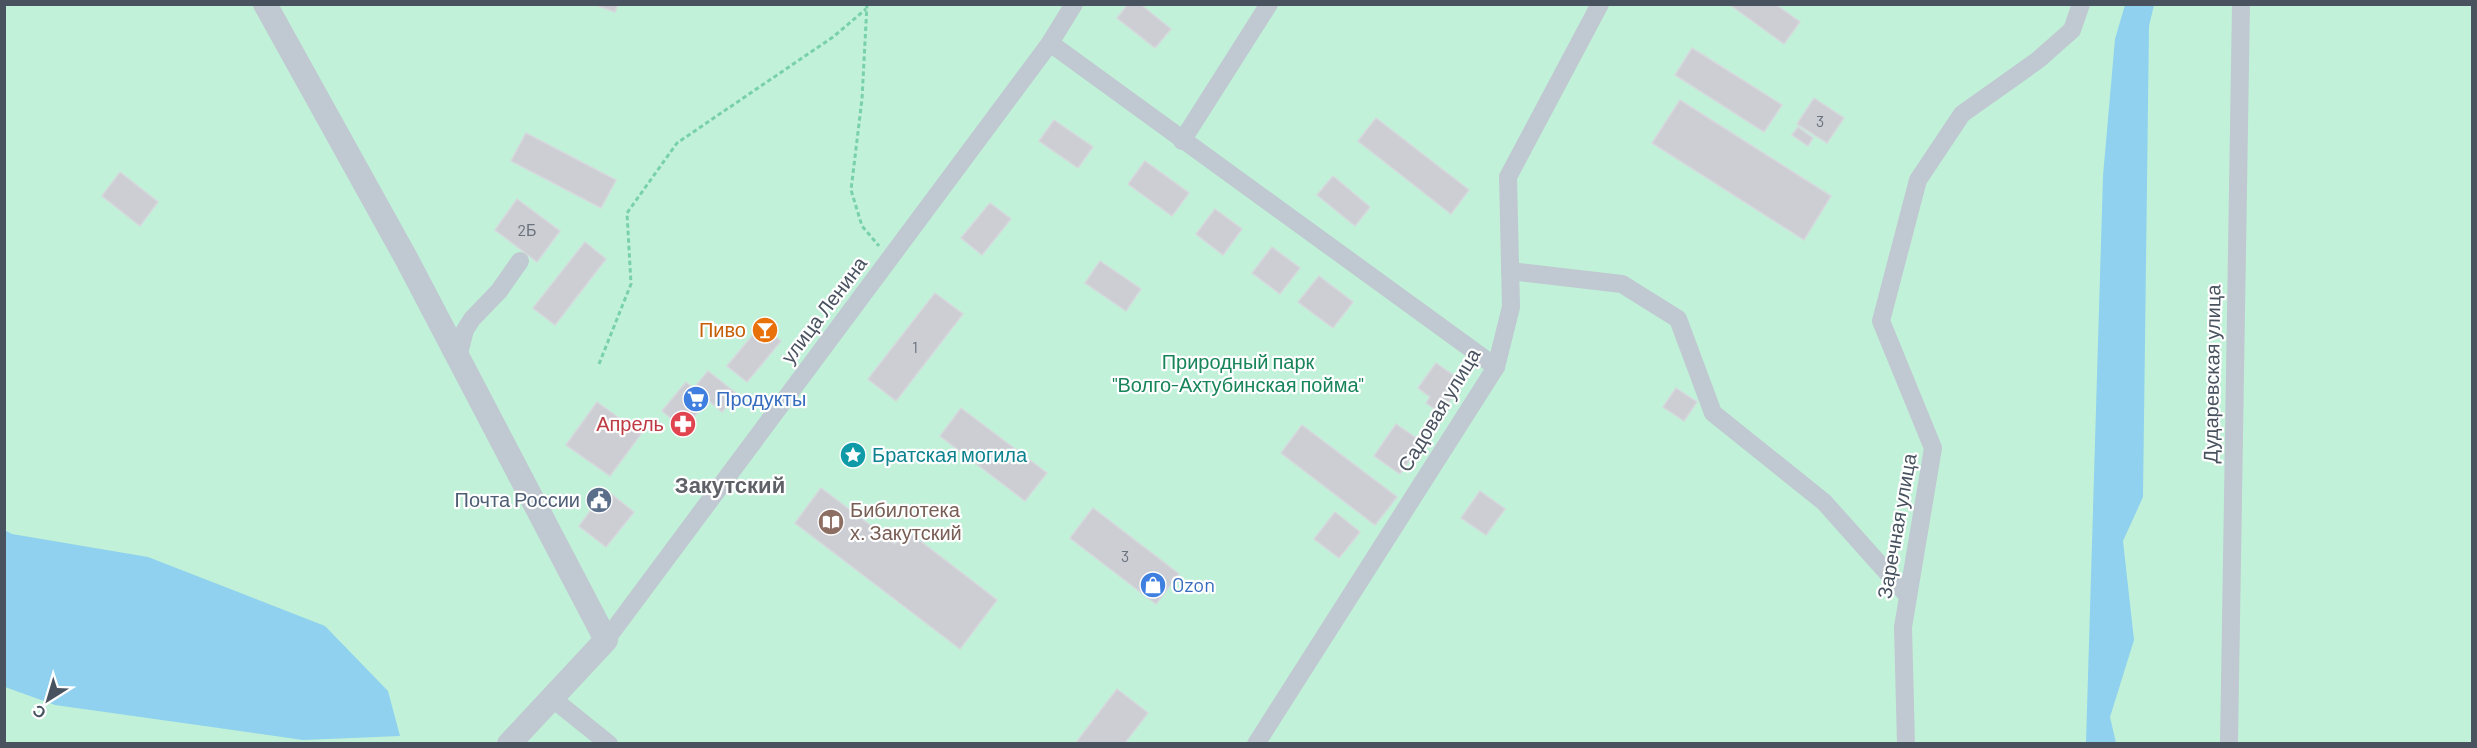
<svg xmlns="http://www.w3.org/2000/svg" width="2477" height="748" viewBox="0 0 2477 748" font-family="Barlow,sans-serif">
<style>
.green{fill:#c2f1d9}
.water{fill:#8fd1ee}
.building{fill:#ccced4;stroke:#d6d8dd;stroke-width:1.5}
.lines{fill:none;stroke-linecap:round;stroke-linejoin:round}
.path{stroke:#79d0ad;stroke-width:3;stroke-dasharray:4.5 3;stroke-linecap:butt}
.minor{stroke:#c0c8d1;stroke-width:18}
.tertiary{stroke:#c0c8d1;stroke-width:24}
.labels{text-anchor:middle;stroke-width:4.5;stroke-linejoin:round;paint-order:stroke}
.number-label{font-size:16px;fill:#6a727d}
.street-label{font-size:20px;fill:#495360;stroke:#fff}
.food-label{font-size:20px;fill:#c56008;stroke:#fff;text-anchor:end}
.park-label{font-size:20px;fill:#178559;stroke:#fff}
.shop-label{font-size:20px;fill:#366cbe;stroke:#fff;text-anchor:start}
.health-label{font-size:20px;fill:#be3a42;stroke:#fff;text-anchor:end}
.culture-label{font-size:20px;fill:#0d838f;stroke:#fff;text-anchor:start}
.service-label{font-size:20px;fill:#4e5e75;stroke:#fff;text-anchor:end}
.education-label{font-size:20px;fill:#785e54;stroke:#fff;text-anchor:start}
.quarter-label{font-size:22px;font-weight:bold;fill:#5e6167;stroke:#fff}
</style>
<rect width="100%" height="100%" fill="#f4f2f2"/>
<rect class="green" x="5" y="5" width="2467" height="738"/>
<g class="water">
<polygon points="2125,5 2154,5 2149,26 2143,497 2123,541 2134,640 2110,717 2116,743 2086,743 2103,176 2115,39"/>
<polygon points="4,530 12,534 148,557 325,626 388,691 400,736 303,740 55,705 5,687"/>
</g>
<g class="building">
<polygon points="593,4 618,4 615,12"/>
<polygon points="1128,4 1140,4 1171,29 1155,48 1117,18"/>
<polygon points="1729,4 1775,4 1800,22 1784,44"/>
<polygon points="1692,48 1782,105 1764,132 1675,75"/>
<polygon points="1814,98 1844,118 1827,143 1797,124"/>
<polygon points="1680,100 1831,196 1804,240 1652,143"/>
<polygon points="1376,118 1469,190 1451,214 1358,141"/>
<polygon points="1054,120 1093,147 1078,168 1039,141"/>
<polygon points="1798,127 1813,138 1808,146 1792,135"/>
<polygon points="526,133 616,180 601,208 511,161"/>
<polygon points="1145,161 1189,193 1172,216 1128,184"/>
<polygon points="120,172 158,202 140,226 102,196"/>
<polygon points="1333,176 1370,207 1355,226 1317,195"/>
<polygon points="517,199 560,231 537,262 495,230"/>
<polygon points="990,203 1011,219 982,255 961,238"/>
<polygon points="1215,209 1242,229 1223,255 1196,234"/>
<polygon points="585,242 606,259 555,325 533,308"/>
<polygon points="1272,247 1300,268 1280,294 1252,273"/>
<polygon points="1100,261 1141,289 1126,311 1085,283"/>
<polygon points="1319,276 1353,302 1333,328 1298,302"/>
<polygon points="935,293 963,314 896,401 868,379"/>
<polygon points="761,325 781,341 747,382 727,366"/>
<polygon points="1436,363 1463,382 1441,413 1426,403 1430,397 1418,388"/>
<polygon points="708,371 737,394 722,412 694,388"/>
<polygon points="686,382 708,400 684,429 662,411"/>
<polygon points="1676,388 1697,402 1684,421 1663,407"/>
<polygon points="597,402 641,434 610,476 566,445"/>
<polygon points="961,408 1047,473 1025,501 940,436"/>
<polygon points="1396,424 1422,442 1400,474 1374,456"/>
<polygon points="1302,425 1397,497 1375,525 1281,453"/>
<polygon points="821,488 895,544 906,530 997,600 960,649 795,523"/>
<polygon points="606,490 634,512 606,547 579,526"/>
<polygon points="1480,491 1505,509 1486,535 1461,518"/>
<polygon points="1093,508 1179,574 1156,604 1070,538"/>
<polygon points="1335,512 1360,532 1339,558 1314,539"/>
<polygon points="1117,689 1148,713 1124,744 1075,744"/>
</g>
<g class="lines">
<g class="path">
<polyline points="867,4 862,99 851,190 862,226 879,246"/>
<polyline points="599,364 631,284 627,213 677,143 833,37 866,9"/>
</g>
<g class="minor">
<polyline points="1050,43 1496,367"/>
<polyline points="1182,141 1269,4"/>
<polyline points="1510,271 1622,284 1678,319 1713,413 1824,502 1908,596"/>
<polyline points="458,357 465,330 472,319 499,291 520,261"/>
<polyline points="606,640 1050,43 1074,4"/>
<polyline points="553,699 609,744"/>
<polyline points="1256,744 1496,367 1511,307 1508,177 1600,4"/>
<polyline points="1906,744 1903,627 1933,448 1881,321 1918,180 1962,114 2038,60 2072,30 2081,4"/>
<polyline points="2229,744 2241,4"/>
</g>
<polyline class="tertiary" points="265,4 406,258 606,640 509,744"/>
</g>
<defs>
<symbol id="bar-disc" viewBox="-11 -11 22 22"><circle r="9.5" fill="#e8710a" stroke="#fff"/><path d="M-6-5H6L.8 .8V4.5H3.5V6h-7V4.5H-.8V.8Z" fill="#fff"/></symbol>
<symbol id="supermarket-disc" viewBox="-11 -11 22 22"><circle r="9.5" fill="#3f7fe0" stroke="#fff"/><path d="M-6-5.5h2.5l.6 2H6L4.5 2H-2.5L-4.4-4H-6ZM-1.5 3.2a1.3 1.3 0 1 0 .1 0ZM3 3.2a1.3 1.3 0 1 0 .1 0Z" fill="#fff"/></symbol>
<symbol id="pharmacy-disc" viewBox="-11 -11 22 22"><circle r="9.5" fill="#e0444e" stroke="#fff"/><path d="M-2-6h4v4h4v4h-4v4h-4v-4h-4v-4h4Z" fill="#fff"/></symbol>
<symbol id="sight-disc" viewBox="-11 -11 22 22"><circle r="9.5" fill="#0f9aa8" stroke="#fff"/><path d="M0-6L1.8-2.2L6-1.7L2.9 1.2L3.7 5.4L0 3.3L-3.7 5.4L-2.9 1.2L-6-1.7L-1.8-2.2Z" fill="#fff"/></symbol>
<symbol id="civic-disc" viewBox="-11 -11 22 22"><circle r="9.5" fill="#5c6f8a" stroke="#fff"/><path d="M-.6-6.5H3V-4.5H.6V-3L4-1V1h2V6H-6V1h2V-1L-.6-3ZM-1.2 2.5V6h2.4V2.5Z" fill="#fff"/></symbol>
<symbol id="library-disc" viewBox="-11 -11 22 22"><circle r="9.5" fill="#8d6e63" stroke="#fff"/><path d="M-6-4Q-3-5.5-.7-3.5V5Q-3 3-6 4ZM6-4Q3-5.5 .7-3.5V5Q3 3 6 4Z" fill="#fff"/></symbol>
<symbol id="shop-disc" viewBox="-11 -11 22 22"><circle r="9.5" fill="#3f7fe0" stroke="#fff"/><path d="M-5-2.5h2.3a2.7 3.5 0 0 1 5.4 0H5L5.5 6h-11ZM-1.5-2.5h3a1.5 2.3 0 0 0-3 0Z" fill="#fff"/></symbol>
</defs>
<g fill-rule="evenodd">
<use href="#bar-disc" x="750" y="315" width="30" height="30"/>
<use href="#supermarket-disc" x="681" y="384" width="30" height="30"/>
<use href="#pharmacy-disc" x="668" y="409" width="30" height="30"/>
<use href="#sight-disc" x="838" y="440" width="30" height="30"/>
<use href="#civic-disc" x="584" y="485" width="30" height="30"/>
<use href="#library-disc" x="816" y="507" width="30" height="30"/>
<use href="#shop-disc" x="1138" y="570" width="30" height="30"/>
</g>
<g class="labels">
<g class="number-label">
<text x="1820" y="127">3</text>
<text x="527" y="236">2Б</text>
<text x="915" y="353">1</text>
<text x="1125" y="562">3</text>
</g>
<g class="street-label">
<text transform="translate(824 310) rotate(-53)" y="7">улица Ленина</text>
<text transform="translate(2212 374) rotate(-89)" y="7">Дударевская улица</text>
<text transform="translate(1439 410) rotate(-59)" y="7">Садовая улица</text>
<text transform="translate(1897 526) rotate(-80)" y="7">Заречная улица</text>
</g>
<g class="food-label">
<text x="746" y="337">Пиво</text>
</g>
<g class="park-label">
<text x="1238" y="369">Природный парк<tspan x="1238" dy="23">"Волго-Ахтубинская пойма"</tspan></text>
</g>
<g class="shop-label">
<text x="716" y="406">Продукты</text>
<text x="1172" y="592">Ozon</text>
</g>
<g class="health-label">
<text x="664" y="431">Апрель</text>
</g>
<g class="culture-label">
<text x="872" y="462">Братская могила</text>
</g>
<g class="service-label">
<text x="580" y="507">Почта России</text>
</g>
<g class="education-label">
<text x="850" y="517">Бибилотека<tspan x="850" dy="23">х. Закутский</tspan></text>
</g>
<g class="quarter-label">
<text x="730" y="493">Закутский</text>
</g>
</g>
<rect width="2477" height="748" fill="none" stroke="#495360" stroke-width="12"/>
<g transform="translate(48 700) rotate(217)" stroke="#ffffff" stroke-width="4.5" paint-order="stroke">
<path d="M0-4.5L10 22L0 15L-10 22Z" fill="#495360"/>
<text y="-9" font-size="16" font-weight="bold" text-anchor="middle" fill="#495360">С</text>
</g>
</svg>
